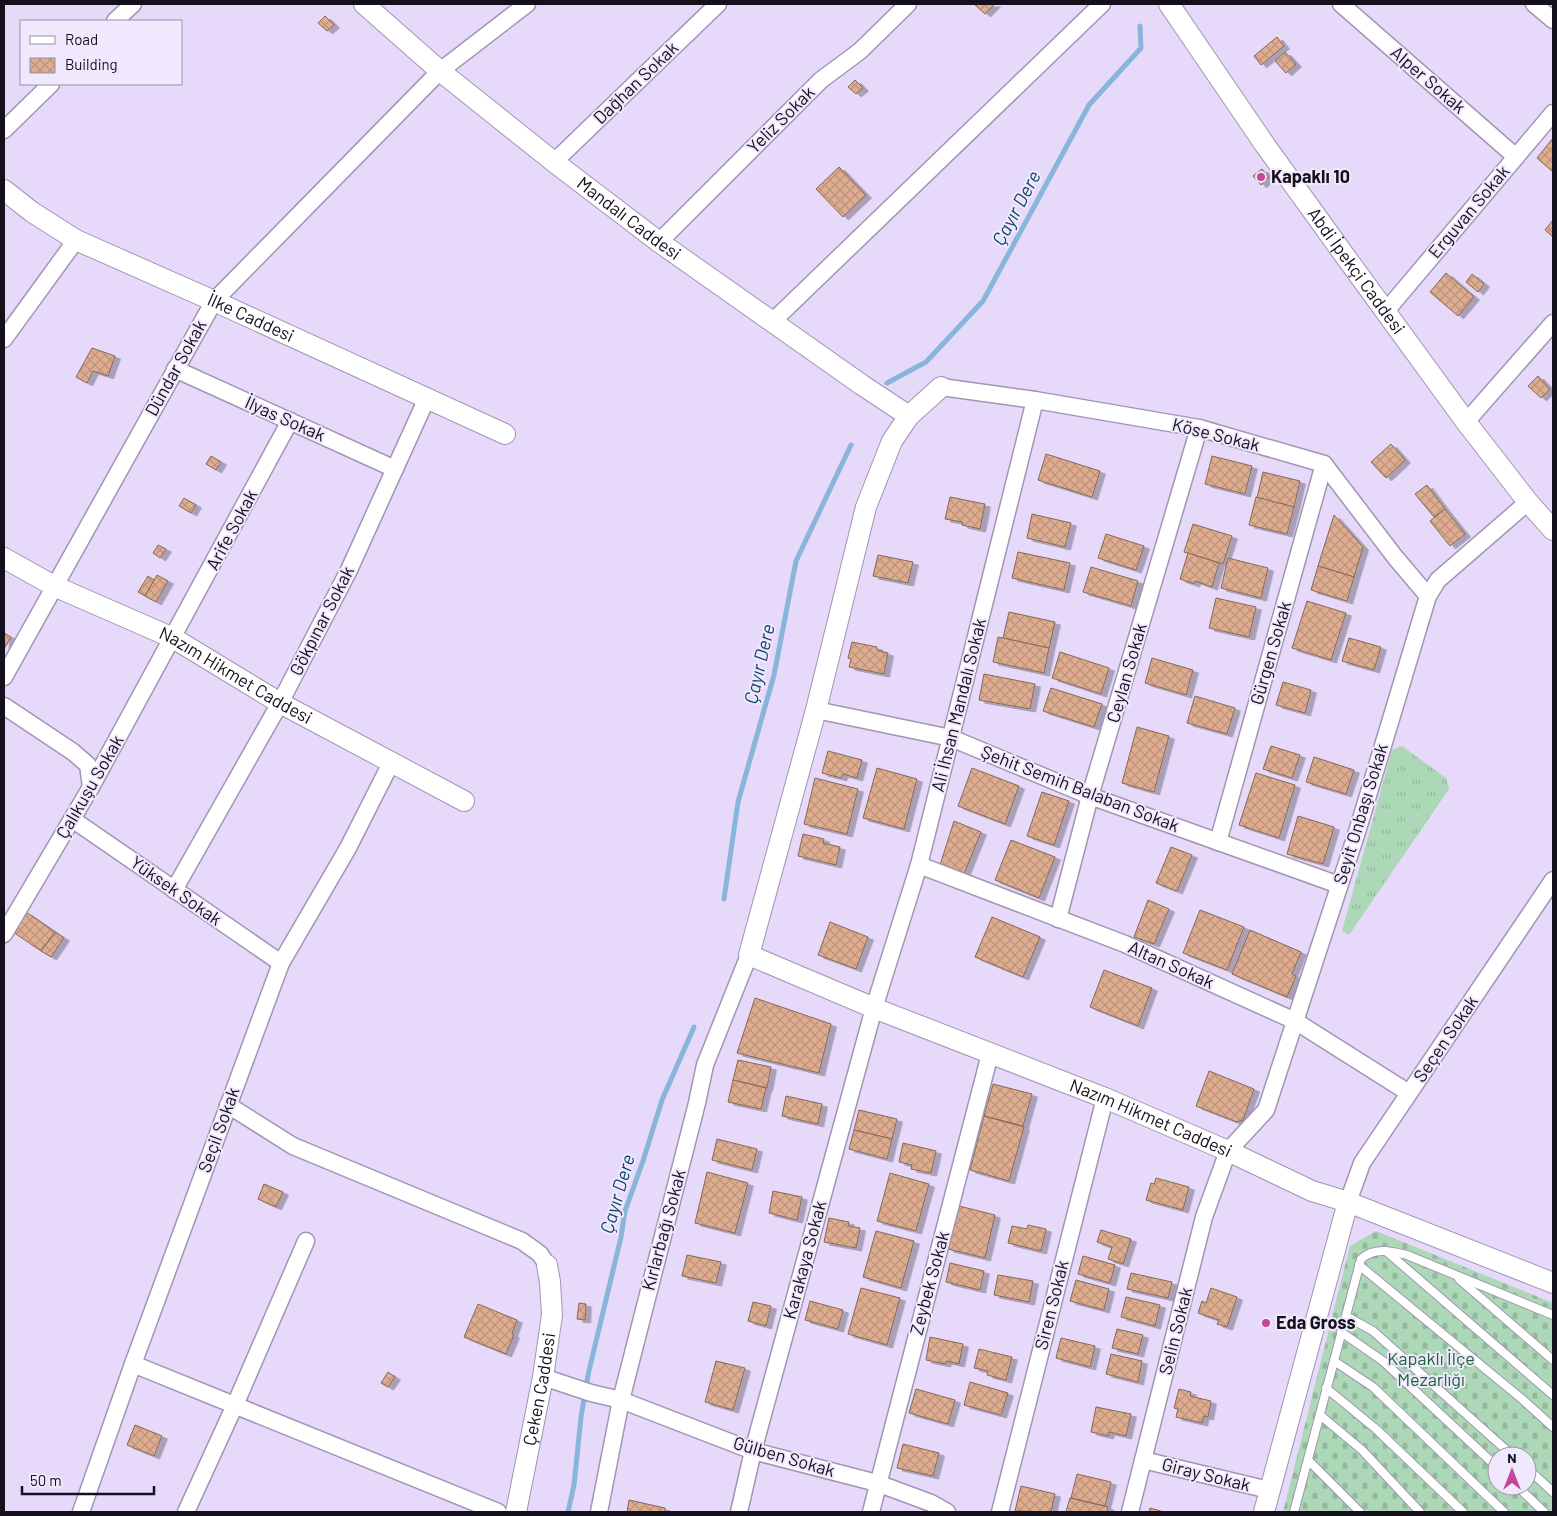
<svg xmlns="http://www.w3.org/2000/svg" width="1557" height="1516" viewBox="0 0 1557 1516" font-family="Barlow,sans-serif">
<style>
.grass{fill:url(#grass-tufts)}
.cemetery{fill:url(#cemetery-stones);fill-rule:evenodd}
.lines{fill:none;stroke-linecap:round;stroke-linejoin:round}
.stream{stroke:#88b5d9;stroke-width:5}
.building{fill:url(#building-cross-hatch);stroke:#866856;filter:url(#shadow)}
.service-casing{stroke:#a195b4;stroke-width:10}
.minor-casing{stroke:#a195b4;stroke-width:19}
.tertiary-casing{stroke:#a195b4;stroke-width:22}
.service{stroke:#fff;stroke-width:8}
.minor{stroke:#fff;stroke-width:16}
.tertiary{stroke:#fff;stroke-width:20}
.poi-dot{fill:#c24799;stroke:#f0e9fd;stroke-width:2}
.labels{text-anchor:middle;stroke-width:4;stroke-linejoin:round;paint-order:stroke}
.street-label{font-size:18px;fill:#15111c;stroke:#f0e9fd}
.poi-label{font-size:18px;font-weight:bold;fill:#15111c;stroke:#f0e9fd;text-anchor:start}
.park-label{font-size:18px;fill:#1d6539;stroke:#f0e9fd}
.water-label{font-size:19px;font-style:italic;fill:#0f4467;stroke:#f0e9fd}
</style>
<defs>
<pattern id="grass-tufts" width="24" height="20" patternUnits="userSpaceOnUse" patternTransform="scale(1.25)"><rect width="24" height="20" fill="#acd8b7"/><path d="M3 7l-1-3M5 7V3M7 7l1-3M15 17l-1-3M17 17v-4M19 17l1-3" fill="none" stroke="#93b89d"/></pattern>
<pattern id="cemetery-stones" width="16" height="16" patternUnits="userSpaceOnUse" patternTransform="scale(1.25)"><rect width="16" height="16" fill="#acd8b7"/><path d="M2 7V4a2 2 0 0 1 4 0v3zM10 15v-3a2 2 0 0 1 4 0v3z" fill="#93b89d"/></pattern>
<pattern id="building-cross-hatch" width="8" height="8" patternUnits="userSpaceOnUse" patternTransform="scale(1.25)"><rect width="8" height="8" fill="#deac8f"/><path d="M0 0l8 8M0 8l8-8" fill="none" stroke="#be937b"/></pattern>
<filter id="shadow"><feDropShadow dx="5.5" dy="3" stdDeviation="0" flood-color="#0004"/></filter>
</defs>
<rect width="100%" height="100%" fill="#e6d9fa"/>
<polygon class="grass" points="1402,746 1446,778 1449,789 1349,935 1342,931 1392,750"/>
<path class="cemetery" d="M1376,1231L1553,1303V1512H1283L1350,1246ZM1497,1456H1527V1486H1497Z"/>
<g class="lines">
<g class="stream">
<polyline points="887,383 926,362 983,301 1089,105 1141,48 1140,26"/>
<polyline points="724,899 738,802 774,675 796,561 851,445"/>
<polyline points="568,1512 574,1485 581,1417 588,1375 621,1237 625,1211 643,1161 662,1100 694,1027"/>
</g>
</g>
<g class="building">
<polygon points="974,4 995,4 985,14"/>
<polygon points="325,16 334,25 327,31 318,23"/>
<polygon points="1277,37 1284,46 1261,65 1254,56"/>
<polygon points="1285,52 1296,64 1286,73 1275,61"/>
<polygon points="855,80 863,88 856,94 848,87"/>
<polygon points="1553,138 1553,172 1537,158"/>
<polygon points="839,167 866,195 843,217 816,189"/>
<polygon points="1262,169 1269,177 1261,185 1253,176"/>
<polygon points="1553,220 1553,237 1545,230"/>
<polygon points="1446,273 1474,297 1458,316 1430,292"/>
<polygon points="1472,274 1484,284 1478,292 1466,282"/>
<polygon points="92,348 115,356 108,376 93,371 87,383 76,377"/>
<polygon points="1538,376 1550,389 1541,398 1528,386"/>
<polygon points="1391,444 1405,460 1386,478 1371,462"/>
<polygon points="1046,454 1100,471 1092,497 1038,480"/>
<polygon points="211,456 221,462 216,470 206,464"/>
<polygon points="1212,456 1252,466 1245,494 1205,484"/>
<polygon points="1263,472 1300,481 1294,507 1257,498"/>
<polygon points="1427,485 1445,509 1434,517 1415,494"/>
<polygon points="950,497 985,504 980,529 962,525 962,522 945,519"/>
<polygon points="1256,497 1294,507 1287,534 1249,525"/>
<polygon points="184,498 196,505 191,513 179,506"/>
<polygon points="1445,509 1465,534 1450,546 1430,521"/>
<polygon points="1032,514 1071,523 1065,547 1027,538"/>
<polygon points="1334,515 1363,547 1354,577 1318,566"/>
<polygon points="1193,524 1232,536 1223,564 1184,552"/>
<polygon points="1106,534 1144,546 1136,570 1098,558"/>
<polygon points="158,545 166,549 160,558 153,553"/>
<polygon points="1018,552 1070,563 1064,590 1012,578"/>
<polygon points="1188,553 1219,563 1212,587 1195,581 1194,584 1180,579"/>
<polygon points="878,555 913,562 908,583 873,576"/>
<polygon points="1228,558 1268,568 1261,598 1221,588"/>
<polygon points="1318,566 1354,577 1347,601 1311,590"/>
<polygon points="1091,567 1138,581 1131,606 1083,592"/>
<polygon points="157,575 168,581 156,602 145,596"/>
<polygon points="148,576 154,580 145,596 138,592"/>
<polygon points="1216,598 1256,607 1249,637 1209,628"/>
<polygon points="1307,601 1346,613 1331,660 1292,648"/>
<polygon points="1009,612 1055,622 1049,648 1003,638"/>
<polygon points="4,633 11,637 4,649"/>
<polygon points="998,637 1049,648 1044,673 993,662"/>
<polygon points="1349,638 1381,647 1374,670 1342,661"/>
<polygon points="852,642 877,647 877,650 888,653 884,674 849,667 851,659 848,658"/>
<polygon points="1060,652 1109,668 1101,694 1052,678"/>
<polygon points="1152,658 1193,670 1186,695 1145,683"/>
<polygon points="984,674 1035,684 1030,709 979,700"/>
<polygon points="1283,682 1311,690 1305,713 1276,705"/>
<polygon points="1051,688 1102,704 1094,727 1043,711"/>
<polygon points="1195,696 1235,708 1227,734 1187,723"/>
<polygon points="1137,727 1169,736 1154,792 1122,783"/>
<polygon points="1271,746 1300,755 1292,778 1263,769"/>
<polygon points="828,751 862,760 857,778 843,774 841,778 822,773"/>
<polygon points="1314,757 1354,770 1346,794 1306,782"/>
<polygon points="877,768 917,779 904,829 863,818"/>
<polygon points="972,768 1019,786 1005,824 958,806"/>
<polygon points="1256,773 1295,785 1279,838 1239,825"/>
<polygon points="815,778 858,789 847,834 804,824"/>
<polygon points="1042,792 1069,801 1054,845 1027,836"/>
<polygon points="1298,816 1334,827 1323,864 1287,854"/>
<polygon points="954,821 981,832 964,874 940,865"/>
<polygon points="803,834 824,839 823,843 840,847 836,865 798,856"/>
<polygon points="1011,840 1055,857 1039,898 995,880"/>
<polygon points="1171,847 1192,855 1177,891 1156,883"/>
<polygon points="1148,900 1169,909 1154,944 1134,937"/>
<polygon points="1200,910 1244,927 1227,970 1183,953"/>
<polygon points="26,912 55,932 41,951 13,932"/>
<polygon points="992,917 1040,937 1023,977 975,957"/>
<polygon points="830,922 868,937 856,969 818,955"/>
<polygon points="1250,930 1301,952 1292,974 1296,976 1287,997 1232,974"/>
<polygon points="55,932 64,938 51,957 41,951"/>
<polygon points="1104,970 1152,988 1138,1026 1090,1007"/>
<polygon points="755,998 831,1024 819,1073 737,1053"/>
<polygon points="738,1060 771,1067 767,1088 733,1080"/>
<polygon points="1209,1071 1254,1089 1243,1120 1237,1122 1196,1106"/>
<polygon points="733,1080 766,1088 761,1109 728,1102"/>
<polygon points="993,1084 1032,1094 1023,1126 984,1116"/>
<polygon points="786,1096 822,1104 818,1124 782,1116"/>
<polygon points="859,1110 897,1119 892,1139 854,1130"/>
<polygon points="984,1116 1024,1127 1009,1181 970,1170"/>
<polygon points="854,1130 892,1139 887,1159 849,1149"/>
<polygon points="717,1139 757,1149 752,1170 712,1160"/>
<polygon points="903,1143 936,1151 931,1173 911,1169 912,1165 899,1162"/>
<polygon points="707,1172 748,1183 735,1233 695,1223"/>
<polygon points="890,1173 929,1184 916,1231 877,1221"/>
<polygon points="1156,1178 1189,1187 1183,1210 1146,1200 1151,1183 1154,1184"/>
<polygon points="264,1184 283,1192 276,1207 258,1199"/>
<polygon points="773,1191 802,1197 797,1220 769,1213"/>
<polygon points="959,1206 995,1215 985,1258 948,1249"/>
<polygon points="829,1218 849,1222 848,1226 860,1228 856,1248 824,1242"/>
<polygon points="1028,1225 1046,1229 1041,1251 1008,1243 1012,1226 1027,1229"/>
<polygon points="1101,1230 1131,1239 1123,1264 1108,1259 1112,1247 1097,1242"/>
<polygon points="876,1231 914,1241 901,1288 863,1277"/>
<polygon points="687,1255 721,1262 716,1283 682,1276"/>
<polygon points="1083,1256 1115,1265 1110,1283 1078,1274"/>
<polygon points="950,1263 984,1271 980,1290 946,1282"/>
<polygon points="1131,1273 1172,1282 1168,1298 1127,1289"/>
<polygon points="998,1275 1033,1281 1029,1302 994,1295"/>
<polygon points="1076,1280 1109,1289 1104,1310 1070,1301"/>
<polygon points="861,1288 900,1298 887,1345 848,1334"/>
<polygon points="1211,1288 1237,1297 1227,1327 1217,1324 1219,1320 1198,1313 1202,1301 1206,1303"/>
<polygon points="1126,1297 1160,1305 1155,1326 1121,1317"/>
<polygon points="810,1301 843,1310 838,1329 805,1320"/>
<polygon points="753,1302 771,1306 766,1326 748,1321"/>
<polygon points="579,1303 586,1304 585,1320 577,1319"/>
<polygon points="478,1304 517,1320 512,1334 514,1335 506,1354 464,1337"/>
<polygon points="1117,1329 1143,1335 1138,1354 1112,1348"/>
<polygon points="930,1337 963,1344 959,1364 946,1361 945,1364 926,1360"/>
<polygon points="1061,1338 1095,1346 1090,1367 1056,1358"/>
<polygon points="979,1349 1012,1357 1006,1380 987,1375 988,1371 974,1368"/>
<polygon points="1111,1354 1142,1361 1138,1382 1106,1374"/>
<polygon points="716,1361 745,1368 733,1410 705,1402"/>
<polygon points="388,1372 395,1377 388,1387 381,1383"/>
<polygon points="970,1382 1008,1393 1001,1415 964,1405"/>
<polygon points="916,1389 955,1400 948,1424 909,1413"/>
<polygon points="1179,1389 1191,1392 1190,1396 1211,1401 1208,1417 1204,1416 1202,1423 1176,1417 1178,1409 1174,1408"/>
<polygon points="1096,1407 1131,1414 1126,1436 1109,1432 1108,1436 1091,1432"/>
<polygon points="135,1425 162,1436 154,1456 127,1445"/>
<polygon points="903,1444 939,1453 933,1476 897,1468"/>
<polygon points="1077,1474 1111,1482 1105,1506 1071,1498"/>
<polygon points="1021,1486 1055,1494 1051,1512 1015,1511"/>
<polygon points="1070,1498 1108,1507 1107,1512 1066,1512"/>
<polygon points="629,1500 665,1508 665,1512 627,1512"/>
<polygon points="1150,1508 1164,1512 1149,1512"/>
</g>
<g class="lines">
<defs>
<g id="service">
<polyline points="1386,1251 1553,1395"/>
<polyline points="1359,1265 1522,1399 1553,1427"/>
<polyline points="1459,1279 1553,1360"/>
<polyline points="1346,1316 1373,1331 1513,1456"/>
<polyline points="1341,1332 1383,1361 1497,1467"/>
<polyline points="1334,1361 1373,1387 1504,1512"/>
<polyline points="1326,1388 1376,1429 1463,1512"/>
<polyline points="1320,1415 1362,1450 1420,1512"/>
<polyline points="1308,1460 1360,1512"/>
<polyline points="1527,1468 1553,1492"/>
<polyline points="1517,1486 1544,1512"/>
<path d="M1294,1512L1361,1259C1375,1247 1390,1251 1407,1255L1553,1315"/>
</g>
<g id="minor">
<polyline points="1341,4 1516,157"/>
<polyline points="1534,4 1553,20"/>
<polyline points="115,21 133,4"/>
<polyline points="4,130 51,84"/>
<polyline points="554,162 718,4"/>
<polyline points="659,242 821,80 860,51 908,4"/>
<polyline points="1386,311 1553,113"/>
<polyline points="772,322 1102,4"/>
<polyline points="4,339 76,240"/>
<polyline points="175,369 395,469"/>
<polyline points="941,387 1035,400 1199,428 1324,464 1395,557 1428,596"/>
<polyline points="1466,422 1553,323"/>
<polyline points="4,677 214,301 440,71 527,4"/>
<polyline points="4,706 73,752 88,765 91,787"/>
<polyline points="816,710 951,738 1090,796 1339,885"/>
<polyline points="72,819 281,963"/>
<polyline points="1218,842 1324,464"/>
<polyline points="919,865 1125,944 1295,1021 1409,1093"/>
<polyline points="174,890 280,703 349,570 427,398"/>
<polyline points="1058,919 1090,796 1199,428"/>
<polyline points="4,934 91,787 290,421"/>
<polyline points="228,1105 293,1146 522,1241 540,1254 547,1265"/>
<polyline points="1348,1202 1362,1163 1553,880"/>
<polyline points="133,1364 498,1512"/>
<polyline points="543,1377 591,1393 621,1400 753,1451 877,1483 931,1503 947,1512"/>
<polyline points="1143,1460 1269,1490"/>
<polyline points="81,1512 133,1364 281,963 348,848 391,763"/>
<polyline points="186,1512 235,1405 306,1241"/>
<polyline points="599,1512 621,1400 697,1103 705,1065 749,955"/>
<polyline points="739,1512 753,1451 874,1008 919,865 1035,400"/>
<polyline points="871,1512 990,1054"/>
<polyline points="1000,1512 1105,1098"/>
<polyline points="1130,1512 1204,1217 1228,1151 1266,1110 1357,832 1428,596 1438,580 1528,502"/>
</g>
<g id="tertiary">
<path id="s1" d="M364,4L440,71L554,162L659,242L862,385L909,416"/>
<path id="s2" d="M1169,4L1265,145L1345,256L1466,422L1528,502L1553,530"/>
<path id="s3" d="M4,190L32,212L76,240L214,301L505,434"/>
<path id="s4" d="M941,387L909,416L892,441L866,507L816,710L749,955L874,1008L1105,1098L1228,1151L1312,1191L1348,1202L1553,1283"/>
<path id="s5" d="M4,558L54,586L173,638L280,703L464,801"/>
<path id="s6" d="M516,1512L543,1377L552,1315L550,1282L547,1265"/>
<polyline points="1264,1512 1348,1202"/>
</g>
</defs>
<use href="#service" class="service-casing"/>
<use href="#minor" class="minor-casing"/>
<use href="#tertiary" class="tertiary-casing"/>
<use href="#service" class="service"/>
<use href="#minor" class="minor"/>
<use href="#tertiary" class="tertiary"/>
</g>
<g class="poi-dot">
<circle cx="1261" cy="177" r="5"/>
<circle cx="1266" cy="1323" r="5"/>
</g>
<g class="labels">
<g class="street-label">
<text transform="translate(1428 80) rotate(41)" y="6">Alper Sokak</text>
<text transform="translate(636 83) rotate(-44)" y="6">Dağhan Sokak</text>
<text transform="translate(781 120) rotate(-45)" y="6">Yeliz Sokak</text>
<text transform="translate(1469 212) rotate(-50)" y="6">Erguvan Sokak</text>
<text dy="6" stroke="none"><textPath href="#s1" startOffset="341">Mandalı Caddesi</textPath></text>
<text dy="6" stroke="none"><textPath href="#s2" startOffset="326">Abdi İpekçi Caddesi</textPath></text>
<text dy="6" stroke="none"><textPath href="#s3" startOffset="279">İlke Caddesi</textPath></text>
<text transform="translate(176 368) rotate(-61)" y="6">Dündar Sokak</text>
<text transform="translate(285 419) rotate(24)" y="6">İlyas Sokak</text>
<text transform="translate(1216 435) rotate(14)" y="6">Köse Sokak</text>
<text transform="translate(232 530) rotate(-62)" y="6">Arife Sokak</text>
<text transform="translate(322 621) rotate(-63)" y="6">Gökpınar Sokak</text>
<text transform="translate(1271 653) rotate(-74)" y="6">Gürgen Sokak</text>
<text transform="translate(1127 673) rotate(-74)" y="6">Ceylan Sokak</text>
<text dy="6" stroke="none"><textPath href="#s5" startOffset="260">Nazım Hikmet Caddesi</textPath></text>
<text transform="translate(959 705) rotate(-76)" y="6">Ali İhsan Mandalı Sokak</text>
<text transform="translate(90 787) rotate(-60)" y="6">Çalıkuşu Sokak</text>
<text transform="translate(1080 789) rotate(21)" y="6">Şehit Semih Balaban Sokak</text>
<text transform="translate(1361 814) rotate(-73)" y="6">Seyit Onbaşı Sokak</text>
<text transform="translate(176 891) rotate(35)" y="6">Yüksek Sokak</text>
<text transform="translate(1171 965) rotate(24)" y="6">Altan Sokak</text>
<text transform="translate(1446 1039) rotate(-56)" y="6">Seçen Sokak</text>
<text dy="6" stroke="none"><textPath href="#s4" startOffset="1041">Nazım Hikmet Caddesi</textPath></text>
<text transform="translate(219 1130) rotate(-70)" y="6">Seçil Sokak</text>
<text transform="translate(664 1230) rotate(-75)" y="6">Kırlarbağı Sokak</text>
<text transform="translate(805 1260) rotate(-75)" y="6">Karakaya Sokak</text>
<text transform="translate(930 1283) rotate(-75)" y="6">Zeybek Sokak</text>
<text transform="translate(1052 1305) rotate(-76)" y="6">Siren Sokak</text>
<text transform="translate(1176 1331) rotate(-76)" y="6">Selin Sokak</text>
<text dy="6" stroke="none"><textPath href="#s6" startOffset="125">Çeken Caddesi</textPath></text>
<text transform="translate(784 1457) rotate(16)" y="6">Gülben Sokak</text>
<text transform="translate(1206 1475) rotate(14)" y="6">Giray Sokak</text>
</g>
<g class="poi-label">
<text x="1271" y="183">Kapaklı 10</text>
<text x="1276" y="1329">Eda Gross</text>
</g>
<g class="park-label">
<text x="1431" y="1365">Kapaklı İlçe<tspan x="1431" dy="21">Mezarlığı</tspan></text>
</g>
<g class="water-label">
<text transform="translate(1016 208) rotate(-62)" y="7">Çayır Dere</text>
<text transform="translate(759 664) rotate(-77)" y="7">Çayır Dere</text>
<text transform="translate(617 1194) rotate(-74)" y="7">Çayır Dere</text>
</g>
</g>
<rect width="1557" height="1516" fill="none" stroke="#15111c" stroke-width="10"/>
<rect x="20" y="20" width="162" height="65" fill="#f0e9fd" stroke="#9893a3"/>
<rect x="30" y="36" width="25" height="8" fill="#ffffff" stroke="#9893a3"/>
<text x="65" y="45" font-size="15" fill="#15111c">Road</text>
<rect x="30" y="58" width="25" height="15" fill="url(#building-cross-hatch)" stroke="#9893a3"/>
<text x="65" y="70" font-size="15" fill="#15111c">Building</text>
<g transform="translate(1512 1471)"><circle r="24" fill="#f0e9fd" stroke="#9893a3"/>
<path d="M0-4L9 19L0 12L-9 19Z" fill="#c24799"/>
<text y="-8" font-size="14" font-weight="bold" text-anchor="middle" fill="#15111c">N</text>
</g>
<path d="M22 1486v8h132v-8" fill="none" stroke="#15111c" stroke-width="2.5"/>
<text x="30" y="1486" font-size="15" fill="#15111c" stroke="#f0e9fd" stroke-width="4" paint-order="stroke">50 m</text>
</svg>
